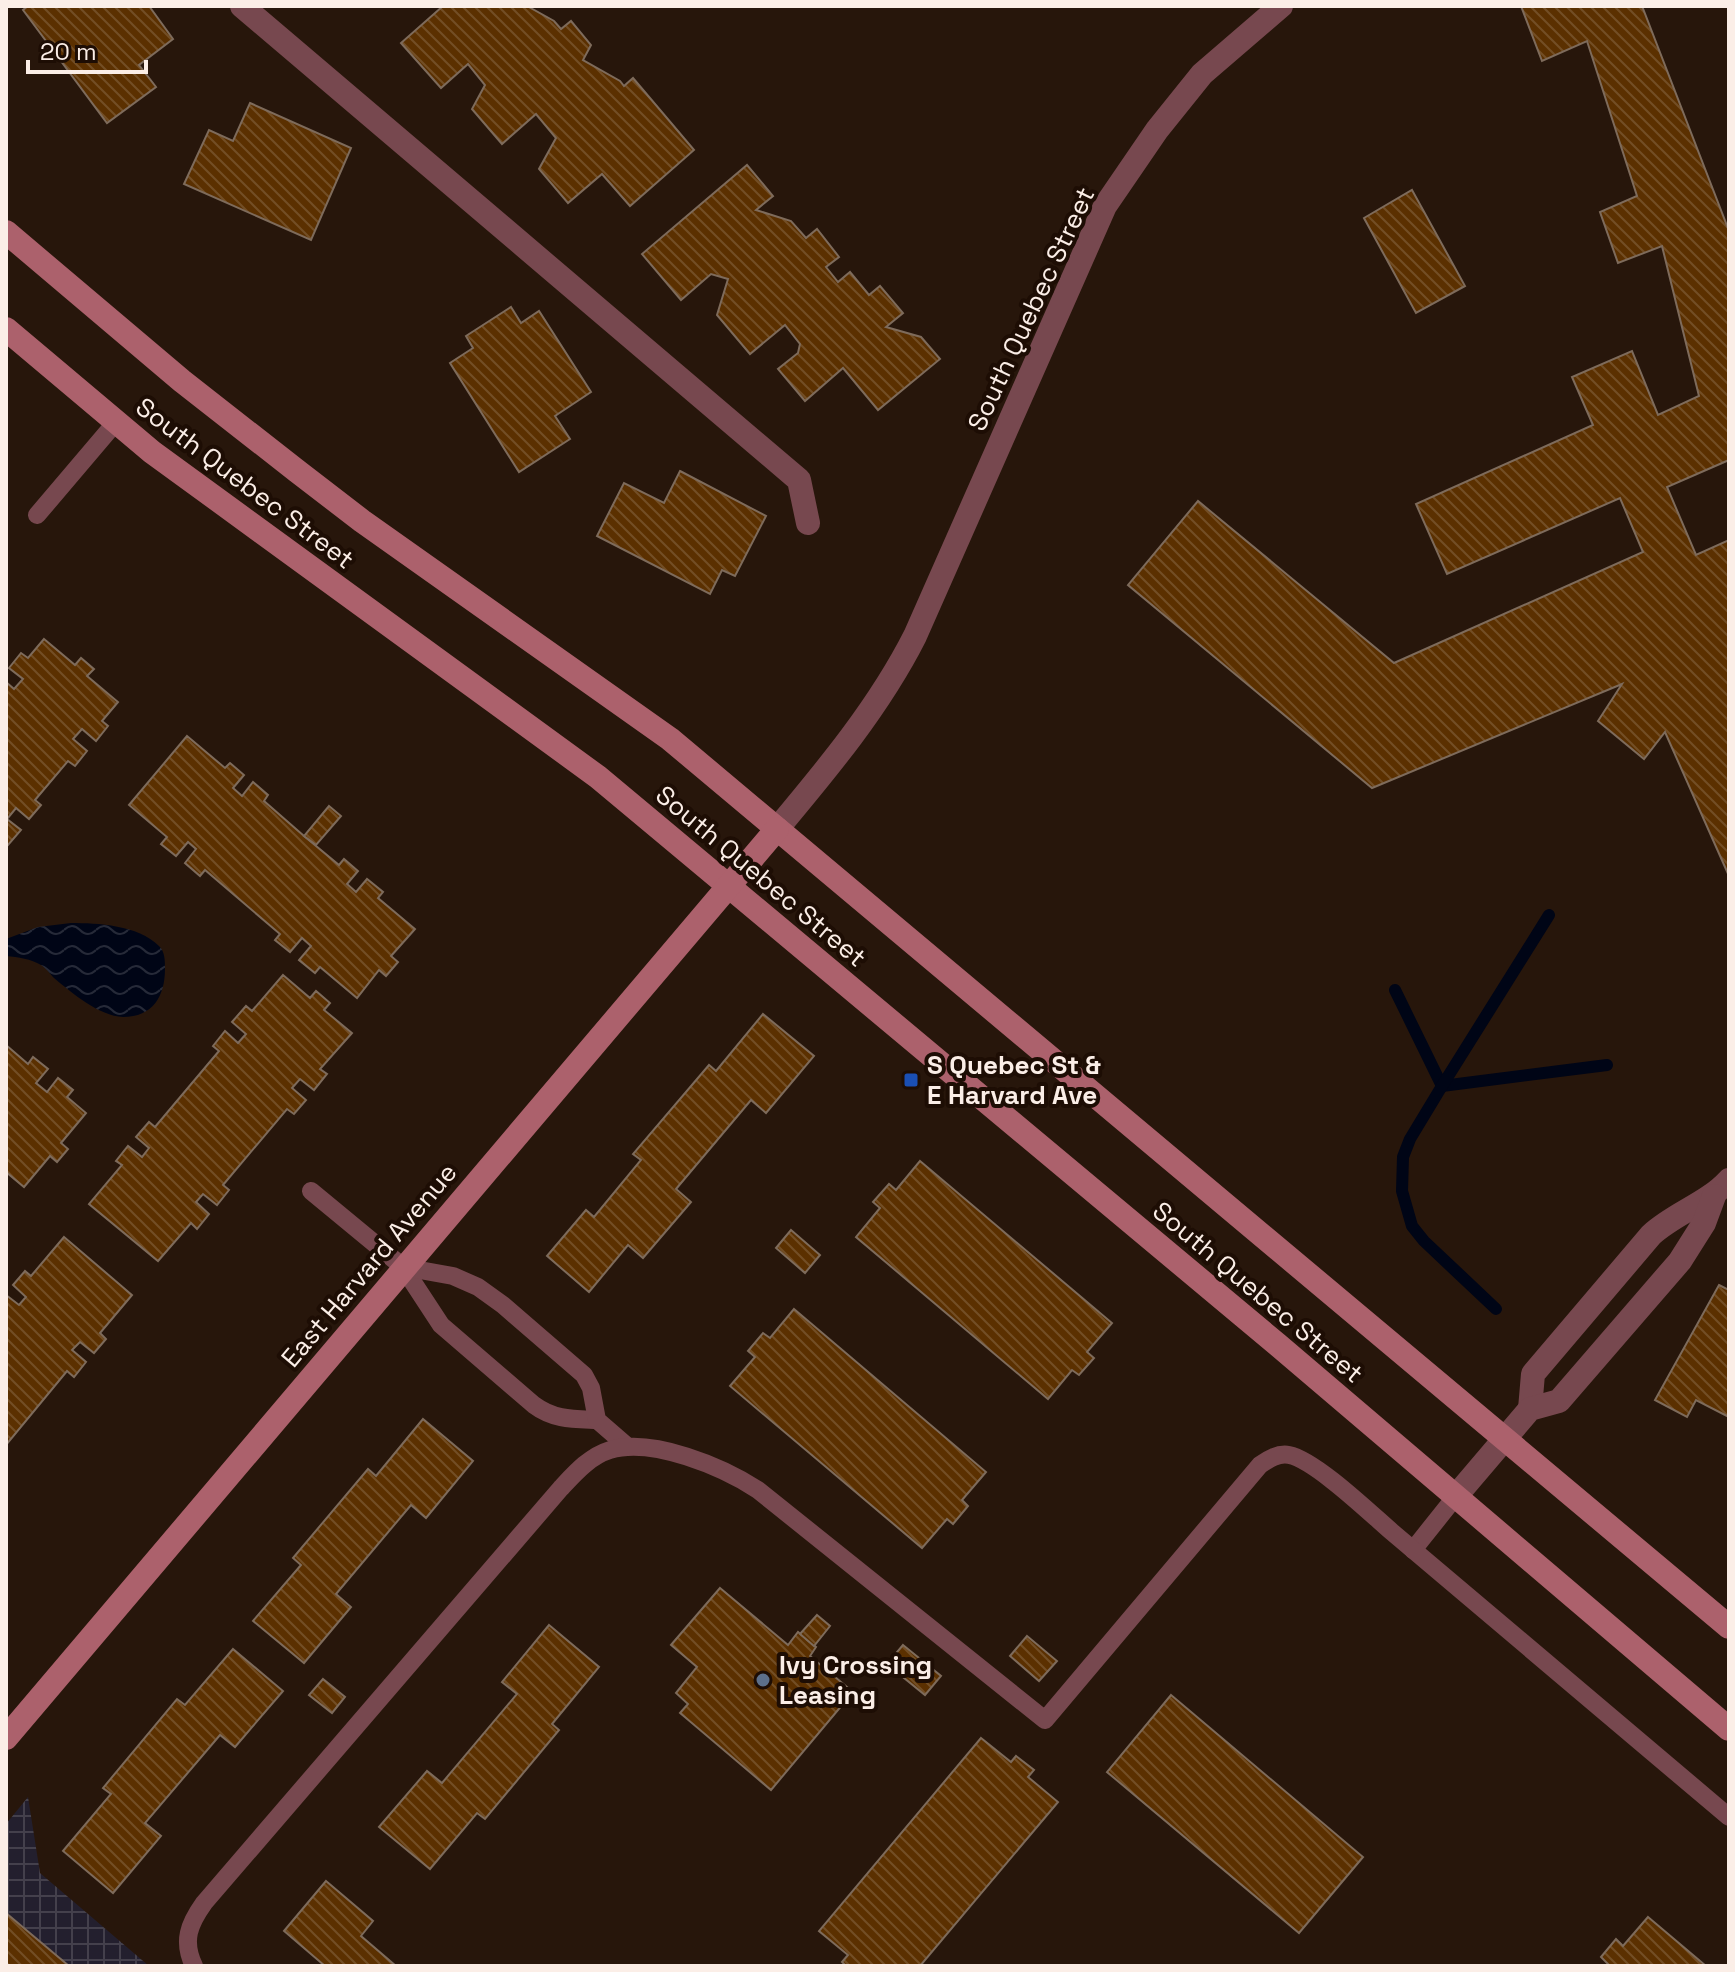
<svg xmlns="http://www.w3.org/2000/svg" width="1735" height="1972" viewBox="0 0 1735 1972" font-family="'Space Grotesk',sans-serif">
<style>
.industrial{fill:url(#industrial-grid)}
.water{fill:url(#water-waves)}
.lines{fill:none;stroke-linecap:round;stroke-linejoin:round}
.stream{stroke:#000516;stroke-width:12}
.building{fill:url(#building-back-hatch);stroke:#7e6b5b;stroke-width:2}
.lane{stroke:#77484f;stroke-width:18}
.street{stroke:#77484f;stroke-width:24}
.secondary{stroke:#ac616c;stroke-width:24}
.transit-dot{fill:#1a4fb4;stroke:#1d0d04;stroke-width:3}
.service-dot{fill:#5c6f8a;stroke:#1d0d04;stroke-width:3}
.labels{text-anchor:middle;stroke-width:8;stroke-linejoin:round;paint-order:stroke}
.street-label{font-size:26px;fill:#fbeee7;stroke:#1d0d04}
.poi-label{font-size:26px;font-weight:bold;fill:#fbeee7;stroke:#1d0d04;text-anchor:start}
</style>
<defs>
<pattern id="industrial-grid" width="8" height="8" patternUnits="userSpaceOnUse" patternTransform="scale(2)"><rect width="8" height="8" fill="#231f2e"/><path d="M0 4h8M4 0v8" fill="none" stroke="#44404c"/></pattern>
<pattern id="water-waves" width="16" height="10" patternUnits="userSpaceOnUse" patternTransform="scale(2)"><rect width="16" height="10" fill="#000516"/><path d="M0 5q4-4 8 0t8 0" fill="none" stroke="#262a38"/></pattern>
<pattern id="building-back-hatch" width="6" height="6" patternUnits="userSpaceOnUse" patternTransform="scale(2)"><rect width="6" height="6" fill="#5b3000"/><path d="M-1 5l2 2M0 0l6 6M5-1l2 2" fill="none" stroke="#734e25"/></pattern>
</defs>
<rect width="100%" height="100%" fill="#27160b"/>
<polygon class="industrial" points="28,1797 40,1873 149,1966 6,1966 6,1824"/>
<path class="water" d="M71,923C98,923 138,925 159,946C165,952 165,960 165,969C165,996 153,1017 123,1017C99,1016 72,993 54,978C50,974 47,969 41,965C31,959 18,957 6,956V939L38,927Z"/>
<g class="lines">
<g class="stream">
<polyline points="1395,990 1442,1086"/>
<polyline points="1442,1086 1607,1065"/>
<polyline points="1496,1309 1424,1241 1412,1226 1402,1191 1403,1157 1410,1139 1442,1086 1549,915"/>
</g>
</g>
<g class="building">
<polygon points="28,6 149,6 173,39 139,65 156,87 107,123 23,10"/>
<polygon points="443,6 527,6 554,21 561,29 571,21 591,45 583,60 620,81 624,86 633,78 694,150 630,206 602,174 568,203 539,169 556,138 536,114 502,144 472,109 485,85 468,64 441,88 401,43"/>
<polygon points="1521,6 1642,6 1729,231 1729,460 1667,487 1696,555 1729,540 1729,876 1665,732 1644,759 1598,721 1622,684 1372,788 1128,585 1198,501 1394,663 1643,552 1620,498 1447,574 1416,504 1593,425 1572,377 1632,351 1658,415 1699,396 1662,246 1618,263 1600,212 1637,196 1587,41 1542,61"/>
<polygon points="250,103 351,148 311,240 184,184 209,130 233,141"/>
<polygon points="747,165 773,196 756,210 791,221 806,238 817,229 839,257 826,267 838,282 850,272 869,295 880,286 903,313 886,327 921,337 940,359 878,410 843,368 805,401 778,369 798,353 800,344 785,325 750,354 717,315 728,279 711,274 681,300 642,254"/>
<polygon points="1412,190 1465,286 1416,313 1364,218"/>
<polygon points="511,307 521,323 539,311 591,392 555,416 570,439 519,472 450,363 473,348 466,336"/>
<polygon points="680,471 766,516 735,576 722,570 710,594 597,536 624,483 664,503"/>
<polygon points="44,639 75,665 81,658 94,669 87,676 118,702 102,721 108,726 96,741 82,729 73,739 87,751 75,766 68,761 35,800 41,805 29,819 16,808 7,819 21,830 8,845 6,844 6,682 14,689 23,679 9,668 21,653 28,658"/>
<polygon points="187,736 225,768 230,763 244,775 233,788 242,796 253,782 268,795 264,801 304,836 339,865 344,859 358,871 347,884 356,892 367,879 383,892 378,898 415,929 391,956 398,962 386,976 379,970 357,998 320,967 315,973 299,960 311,946 302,938 290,952 275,940 280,934 205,870 200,876 185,863 196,849 188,842 176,856 161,844 167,837 129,805"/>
<polygon points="329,806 341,816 316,845 304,836"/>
<polygon points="283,975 310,998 316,991 330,1003 324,1010 352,1033 320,1069 327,1074 314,1090 300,1079 292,1088 306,1100 294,1114 287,1109 223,1185 229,1190 217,1205 203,1194 196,1202 209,1214 197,1229 191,1223 158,1261 89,1204 122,1165 116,1161 128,1146 142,1157 149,1148 136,1137 149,1122 155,1127 219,1051 213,1046 225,1031 238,1043 246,1034 232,1022 246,1006 252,1011"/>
<polygon points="763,1014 814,1056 766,1113 751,1100 676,1189 691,1202 643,1258 628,1245 589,1292 547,1256 586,1210 594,1217 641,1160 633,1154 709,1065 716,1071"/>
<polygon points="6,1045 28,1064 33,1057 48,1069 36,1083 47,1092 58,1078 73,1090 67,1097 86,1113 61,1143 68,1149 57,1162 50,1156 24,1187 6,1172"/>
<polygon points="920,1161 1112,1323 1087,1352 1094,1358 1079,1375 1072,1370 1048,1399 856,1237 880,1208 873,1202 889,1184 896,1190"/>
<polygon points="791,1230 820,1255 805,1273 776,1248"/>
<polygon points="64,1237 132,1295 100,1333 106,1339 94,1353 80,1342 72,1350 86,1362 74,1377 67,1371 6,1445 6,1295 19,1305 26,1297 13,1285 25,1271 31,1276"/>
<polygon points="1719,1285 1729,1290 1729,1417 1696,1400 1687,1417 1655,1400"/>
<polygon points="794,1309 986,1472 962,1500 968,1506 953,1524 947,1519 922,1548 730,1386 755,1357 748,1351 763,1333 770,1338"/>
<polygon points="423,1419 473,1461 426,1518 411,1505 336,1594 351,1607 304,1663 253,1621 301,1565 293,1558 368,1469 376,1476"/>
<polygon points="720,1588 788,1645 798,1632 816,1647 810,1656 853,1692 771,1790 680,1713 688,1704 676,1693 697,1667 671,1645"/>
<polygon points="817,1615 830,1626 814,1646 800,1634"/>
<polygon points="549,1625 599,1667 552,1724 559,1730 485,1819 477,1813 430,1869 379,1827 427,1771 442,1783 517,1694 502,1682"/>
<polygon points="1027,1636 1057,1661 1039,1681 1010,1656"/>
<polygon points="903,1645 941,1676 925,1695 887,1664"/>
<polygon points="233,1649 283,1691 235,1747 220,1735 145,1823 161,1836 113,1893 63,1851 111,1794 103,1788 177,1699 185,1705"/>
<polygon points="323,1679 345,1697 332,1713 309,1695"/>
<polygon points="1171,1695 1363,1857 1299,1933 1107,1772"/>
<polygon points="981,1738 1011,1762 1016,1756 1034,1770 1028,1777 1058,1802 920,1966 846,1966 842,1962 848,1955 819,1931"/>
<polygon points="326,1881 373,1921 361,1936 396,1966 325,1966 284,1931"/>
<polygon points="6,1913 69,1966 6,1966"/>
<polygon points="1648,1917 1706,1966 1606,1966 1608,1964 1601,1957 1616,1939 1623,1946"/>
</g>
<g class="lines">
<g class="lane">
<polyline points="37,515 116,422"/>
<path d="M311,1191L403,1267L441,1325L534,1405C554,1420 574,1419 597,1420"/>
<polyline points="403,1267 453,1276 478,1287 503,1305 584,1375 591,1388 597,1420 627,1446"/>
<polyline points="1413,1550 1456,1496"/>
<path d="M194,1966C182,1941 189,1924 204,1903L561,1488C575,1473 590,1456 610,1450C652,1437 723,1467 758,1490L1045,1720L1260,1465C1269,1459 1278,1453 1289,1455C1315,1460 1370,1513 1392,1532L1729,1817"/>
</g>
<g class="street">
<polyline points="242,6 799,480 808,523"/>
<path d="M777,829C828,768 879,707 915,636L1105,206L1157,130L1202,74L1281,6"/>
<path d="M1530,1409L1533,1374L1651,1235C1675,1213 1707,1204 1729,1180"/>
<polyline points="1456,1496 1530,1409 1559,1401 1680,1261 1704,1223 1714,1196"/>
</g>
<g class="secondary">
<polyline points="6,232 182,381 297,471 362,521 670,739 1729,1627"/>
<polyline points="6,329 152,452 598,777 1278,1345 1729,1729"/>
<polyline points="6,1738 777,829"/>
</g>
</g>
<rect class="transit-dot" x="903" y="1072" width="16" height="16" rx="4"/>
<circle class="service-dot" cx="763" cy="1680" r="8"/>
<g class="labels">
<g class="street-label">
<text transform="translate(1031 309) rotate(-65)" y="9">South Quebec Street</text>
<text transform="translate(245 483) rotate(37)" y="9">South Quebec Street</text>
<text transform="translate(761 876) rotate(40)" y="9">South Quebec Street</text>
<text transform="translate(369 1265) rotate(-50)" y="9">East Harvard Avenue</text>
<text transform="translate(1258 1292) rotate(40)" y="9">South Quebec Street</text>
</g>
<g class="poi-label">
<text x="927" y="1074">S Quebec St &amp;<tspan x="927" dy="30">E Harvard Ave</tspan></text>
<text x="779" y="1674">Ivy Crossing<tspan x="779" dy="30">Leasing</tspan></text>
</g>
</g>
<rect width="1735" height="1972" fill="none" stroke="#fbeee7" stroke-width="16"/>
<path d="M28 60v12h118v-12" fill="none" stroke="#fbeee7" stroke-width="4"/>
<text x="40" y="60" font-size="24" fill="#fbeee7" stroke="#1d0d04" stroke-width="6" paint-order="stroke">20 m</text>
</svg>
